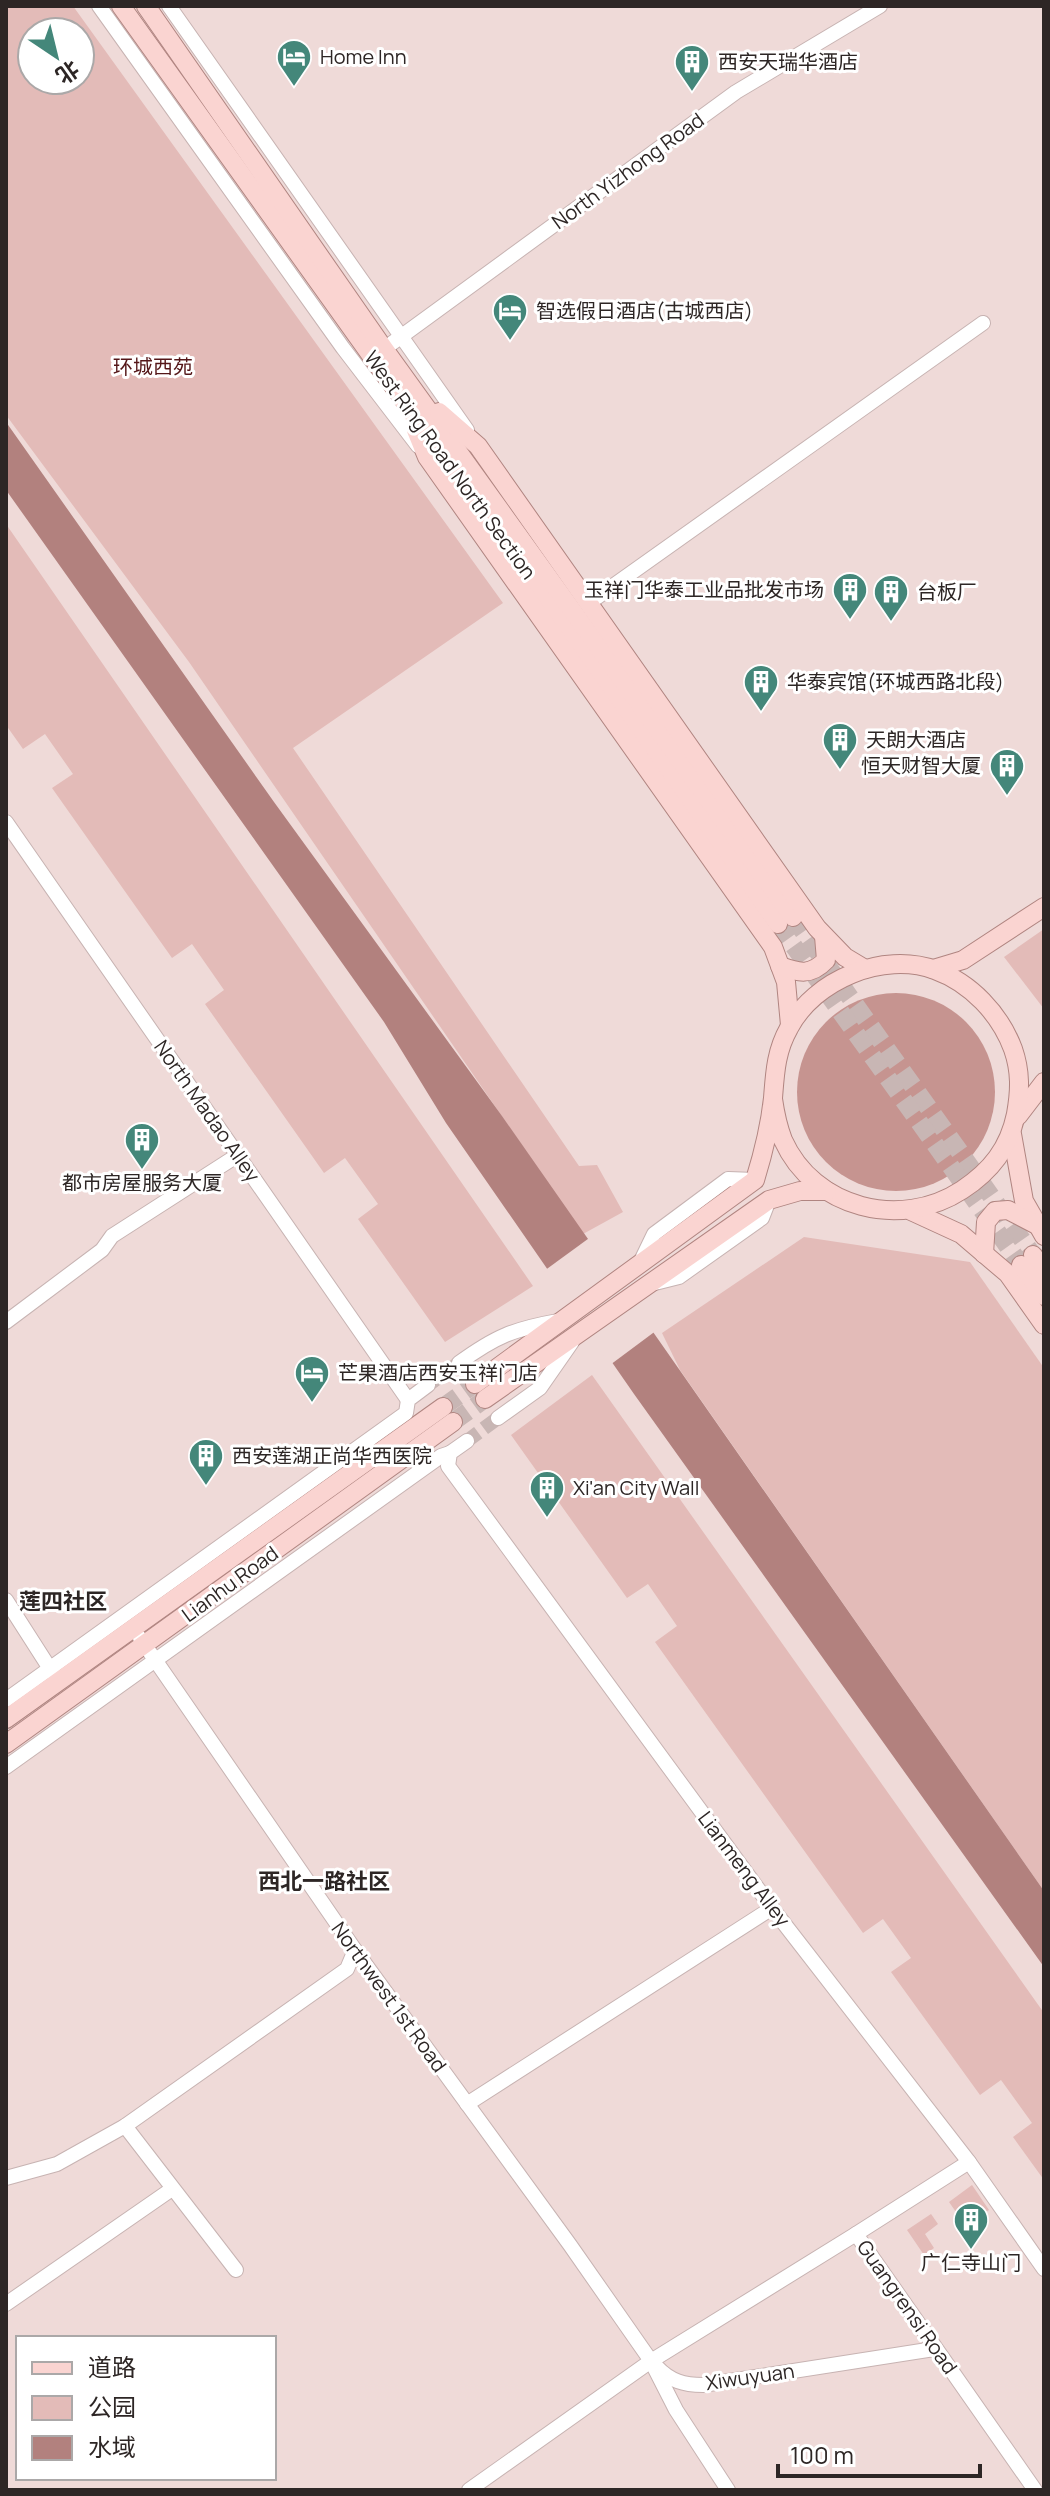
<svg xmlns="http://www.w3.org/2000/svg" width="1050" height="2496" viewBox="0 0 1050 2496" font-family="Manrope,'Noto Sans SC',sans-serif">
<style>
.green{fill:#e3bbb8;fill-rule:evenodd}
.forest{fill:#c69490}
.water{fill:#b2817e}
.pier{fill:#efdad8}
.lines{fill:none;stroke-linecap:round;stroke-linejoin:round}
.minor-tunnel{stroke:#c8b6b4;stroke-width:14;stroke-dasharray:14 7;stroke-linecap:butt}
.major-tunnel{stroke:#c8b6b4;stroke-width:18;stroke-dasharray:18 9;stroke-linecap:butt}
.minor-casing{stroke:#c7b3b2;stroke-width:16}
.major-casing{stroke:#b08581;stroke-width:20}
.minor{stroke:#fff;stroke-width:14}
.major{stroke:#fad4d1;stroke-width:18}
.labels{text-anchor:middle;stroke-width:6;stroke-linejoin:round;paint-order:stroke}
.poi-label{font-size:20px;fill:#2d2625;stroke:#fff;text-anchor:start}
.street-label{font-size:20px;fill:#2d2625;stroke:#fff}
.park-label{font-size:20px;fill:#541618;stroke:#fff}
.neighbourhood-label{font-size:22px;font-weight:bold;fill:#2d2625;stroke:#fff}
</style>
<rect width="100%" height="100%" fill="#efdad8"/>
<g class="green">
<path d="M6,6H73L503,603L293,748L579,1166L597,1165L623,1212L583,1234L189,662L6,415ZM32,32H80V80H32Z"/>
<polygon points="6,524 533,1286 445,1342 358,1219 378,1204 345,1158 324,1173 205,1004 224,990 192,944 172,958 52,788 73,774 45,734 23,749 6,725"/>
<polygon points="1044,929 1044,1009 1004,957"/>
<polygon points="804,1237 970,1262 1044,1368 1044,1891 680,1370 662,1333"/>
<polygon points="592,1375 1044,2013 1044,2180 1013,2137 1032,2123 1001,2080 980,2095 891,1972 911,1958 883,1919 863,1933 655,1642 677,1626 648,1584 627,1598 511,1435"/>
<polygon points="972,2185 989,2210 979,2217 969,2203 956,2212 949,2202"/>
<polygon points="931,2214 938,2224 925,2234 934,2248 924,2255 907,2230"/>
</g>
<circle class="forest" cx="896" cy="1092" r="99"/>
<polygon class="water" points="6,422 274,802 502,1116 1044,1891 1044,1967 634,1394 446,1123 384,1022 6,490"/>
<polygon class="pier" points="592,1236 657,1330 610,1365 544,1271"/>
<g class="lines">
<g class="minor-tunnel">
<polyline points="428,1385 459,1363"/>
<polyline points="467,1441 498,1418"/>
</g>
<g class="major-tunnel">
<polyline points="793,917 1033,1255"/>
<polyline points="778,924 1021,1265"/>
<polyline points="443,1407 475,1384"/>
<polyline points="453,1422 485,1399"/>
</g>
<defs>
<g id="minor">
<polyline points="99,6 343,348 418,446"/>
<polyline points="169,6 467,430"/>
<polyline points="384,349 736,92 880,6"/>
<polyline points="589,603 983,323"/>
<polyline points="6,822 408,1400"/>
<polyline points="640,1263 654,1234 728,1179 755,1180"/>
<polyline points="655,1283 679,1277 762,1218 769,1200"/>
<polyline points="6,1322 102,1250 112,1236 238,1155"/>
<path d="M459,1363C496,1336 514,1329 558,1321"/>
<polyline points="498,1418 540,1388 572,1342"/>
<polyline points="467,1441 450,1453 448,1466 772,1908 969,2162 1044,2269"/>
<polyline points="6,1600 54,1675"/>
<polyline points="140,1638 355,1950 570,2245 651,2361 676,2410 728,2490"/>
<polyline points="6,1700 406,1413 408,1400 428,1385"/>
<polyline points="6,1767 441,1456 450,1453"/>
<polyline points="467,2104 772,1908"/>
<polyline points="125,2126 236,2270"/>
<polyline points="969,2162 856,2234 1035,2490"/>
<polyline points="6,2178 57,2164 125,2126 347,1969 355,1950"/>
<polyline points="6,2304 172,2189"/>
<path d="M657,2367C670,2381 684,2385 703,2385L934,2349"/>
<polyline points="469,2490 651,2361 856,2234"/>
</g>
<g id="major">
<path d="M121,6C341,312 561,617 778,924"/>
<polyline points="146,6 384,349 793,917"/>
<polyline points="439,412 478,446 817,928 845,957 865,969"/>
<polyline points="416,430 427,457 773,947 786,982 790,1025"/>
<path d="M780,966C799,973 811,976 826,960L824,936"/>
<polyline points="933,969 963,960 1044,907"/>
<polyline points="1018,1116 1044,1082"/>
<polyline points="1012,1134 1024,1201 1044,1236"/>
<polyline points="911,1211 961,1234 1008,1274 1044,1325"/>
<polyline points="984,1254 986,1222 995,1211 1008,1210 1035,1224"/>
<polyline points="1033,1255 1044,1271"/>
<polyline points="1021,1265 1044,1296"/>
<path d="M475,1384L755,1180C763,1154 770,1126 773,1098C775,1072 776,1051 789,1028C814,980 883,951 935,970C971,983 1000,1014 1013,1049C1021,1072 1020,1091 1016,1114C1009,1148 991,1171 962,1190C901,1230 814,1209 783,1140C778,1127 775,1113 773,1099"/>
<polyline points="485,1399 769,1200 800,1191 827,1191"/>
<polyline points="6,1719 443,1407"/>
<polyline points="6,1744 453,1422"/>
</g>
</defs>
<use href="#minor" class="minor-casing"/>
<use href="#major" class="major-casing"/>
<use href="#minor" class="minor"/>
<use href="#major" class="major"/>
</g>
<defs>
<symbol id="hotel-pin" viewBox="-11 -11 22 30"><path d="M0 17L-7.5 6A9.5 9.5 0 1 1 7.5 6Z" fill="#44877a" stroke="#fff"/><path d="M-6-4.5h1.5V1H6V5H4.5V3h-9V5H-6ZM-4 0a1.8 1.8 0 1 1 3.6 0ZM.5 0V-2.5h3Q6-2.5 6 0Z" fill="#fff"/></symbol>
<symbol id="building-pin" viewBox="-11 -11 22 30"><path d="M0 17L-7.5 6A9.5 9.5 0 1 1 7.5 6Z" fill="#44877a" stroke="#fff"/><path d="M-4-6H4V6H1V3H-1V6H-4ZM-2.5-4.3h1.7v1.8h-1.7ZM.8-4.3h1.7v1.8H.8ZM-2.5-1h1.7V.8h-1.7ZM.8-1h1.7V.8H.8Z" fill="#fff"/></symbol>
</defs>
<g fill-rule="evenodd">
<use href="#hotel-pin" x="274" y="37" width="40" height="54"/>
<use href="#building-pin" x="672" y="42" width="40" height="54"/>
<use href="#hotel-pin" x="490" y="291" width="40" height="54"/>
<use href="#building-pin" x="830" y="570" width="40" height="54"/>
<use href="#building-pin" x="871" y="572" width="40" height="54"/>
<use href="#building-pin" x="741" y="662" width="40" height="54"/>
<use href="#building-pin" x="820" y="720" width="40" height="54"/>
<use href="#building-pin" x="987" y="746" width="40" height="54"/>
<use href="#building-pin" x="122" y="1120" width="40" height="54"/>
<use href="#hotel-pin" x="292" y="1353" width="40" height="54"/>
<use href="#building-pin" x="186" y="1436" width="40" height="54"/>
<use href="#building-pin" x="527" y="1468" width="40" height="54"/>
<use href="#building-pin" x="951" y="2200" width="40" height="54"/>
</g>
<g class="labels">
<g class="poi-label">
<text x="320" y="64">Home Inn</text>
<text x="718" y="69">西安天瑞华酒店</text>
<text x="536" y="318">智选假日酒店(古城西店)</text>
<text x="824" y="597" text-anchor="end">玉祥门华泰工业品批发市场</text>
<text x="917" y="599">台板厂</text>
<text x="787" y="689">华泰宾馆(环城西路北段)</text>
<text x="866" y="747">天朗大酒店</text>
<text x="981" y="773" text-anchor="end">恒天财智大厦</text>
<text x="142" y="1190" text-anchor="middle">都市房屋服务大厦</text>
<text x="338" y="1380">芒果酒店西安玉祥门店</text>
<text x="232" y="1463">西安莲湖正尚华西医院</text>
<text x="573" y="1495">Xi'an City Wall</text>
<text x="971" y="2270" text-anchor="middle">广仁寺山门</text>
</g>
<g class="street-label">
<text transform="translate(628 171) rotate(-36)" y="7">North Yizhong Road</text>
<text transform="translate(450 465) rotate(54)" y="7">West Ring Road North Section</text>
<text transform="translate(207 1111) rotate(55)" y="7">North Madao Alley</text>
<text transform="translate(230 1584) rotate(-36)" y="7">Lianhu Road</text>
<text transform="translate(744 1869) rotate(53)" y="7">Lianmeng Alley</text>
<text transform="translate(389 1997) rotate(54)" y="7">Northwest 1st Road</text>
<text transform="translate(907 2307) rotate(55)" y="7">Guangrensi Road</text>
<text transform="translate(750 2377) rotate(-8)" y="7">Xiwuyuan</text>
</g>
<g class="park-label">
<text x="153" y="374">环城西苑</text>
</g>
<g class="neighbourhood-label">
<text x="63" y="1609">莲四社区</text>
<text x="324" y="1889">西北一路社区</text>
</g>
</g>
<rect width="1050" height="2496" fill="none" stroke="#2d2625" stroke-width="16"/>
<rect x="16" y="2336" width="260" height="144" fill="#ffffff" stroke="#aba8a8" stroke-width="2"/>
<rect x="32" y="2362" width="40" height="12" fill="#fad4d1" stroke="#aba8a8" stroke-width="2"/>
<text x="88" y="2376" font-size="24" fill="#2d2625">道路</text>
<rect x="32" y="2396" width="40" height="24" fill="#e3bbb8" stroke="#aba8a8" stroke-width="2"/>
<text x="88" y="2416" font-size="24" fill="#2d2625">公园</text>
<rect x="32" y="2436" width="40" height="24" fill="#b2817e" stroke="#aba8a8" stroke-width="2"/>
<text x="88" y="2456" font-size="24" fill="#2d2625">水域</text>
<g transform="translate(56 56) rotate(145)"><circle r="38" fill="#ffffff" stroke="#aba8a8" stroke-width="2"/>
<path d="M0-6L14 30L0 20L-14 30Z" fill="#44877a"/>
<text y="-12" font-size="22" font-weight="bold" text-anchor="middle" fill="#2d2625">北</text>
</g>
<path d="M778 2464v12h202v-12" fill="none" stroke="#2d2625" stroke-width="4"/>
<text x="790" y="2464" font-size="24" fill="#2d2625" stroke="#ffffff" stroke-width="6" paint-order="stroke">100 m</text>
</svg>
